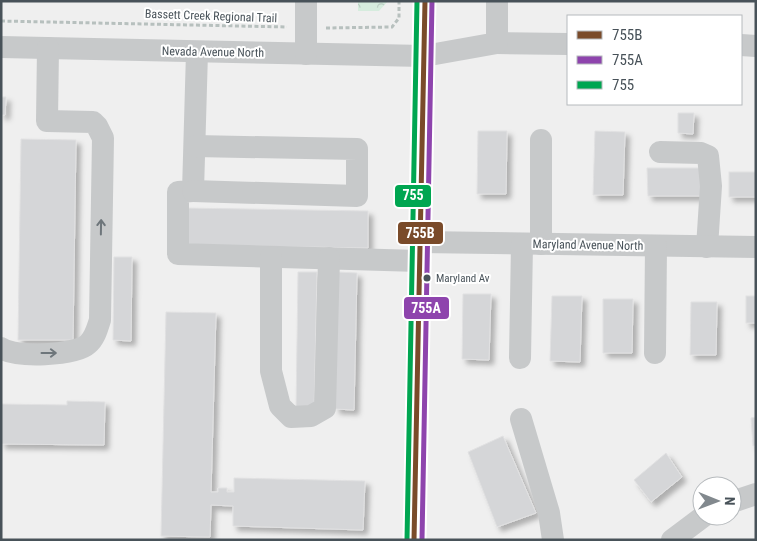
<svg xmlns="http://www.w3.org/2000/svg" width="757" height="541" viewBox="0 0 757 541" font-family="'Roboto Condensed',sans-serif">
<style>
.forest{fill:url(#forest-crowns)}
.building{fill:#d5d6d8;stroke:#e1e1e2;filter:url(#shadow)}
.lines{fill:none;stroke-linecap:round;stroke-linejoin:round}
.path{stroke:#b7c0be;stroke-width:3;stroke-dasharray:4 2.5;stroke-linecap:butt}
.minor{stroke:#c7c9ca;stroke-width:22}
.bus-1-casing{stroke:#fff;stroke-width:9}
.bus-2-casing{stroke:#fff;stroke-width:9}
.bus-3-casing{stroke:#fff;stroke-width:9}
.bus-1{stroke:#7a4b2a;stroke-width:5}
.bus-2{stroke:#8e44ad;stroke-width:5}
.bus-3{stroke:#00a651;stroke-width:5}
.oneway{stroke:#6e767b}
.bus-dot{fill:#485259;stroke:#fff;stroke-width:2}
.labels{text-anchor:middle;stroke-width:4;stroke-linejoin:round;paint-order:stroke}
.bus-label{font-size:11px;fill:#485259;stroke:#fff;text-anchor:start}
.street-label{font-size:12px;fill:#485259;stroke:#fff}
.line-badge{stroke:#fff;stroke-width:2}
.badge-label{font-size:14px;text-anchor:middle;font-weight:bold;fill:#fff}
</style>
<defs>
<pattern id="forest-crowns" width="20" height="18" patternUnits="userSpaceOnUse" patternTransform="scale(1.25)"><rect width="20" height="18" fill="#d6ecde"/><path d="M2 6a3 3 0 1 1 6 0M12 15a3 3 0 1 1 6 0" fill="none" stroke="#b9ccc1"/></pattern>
<filter id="shadow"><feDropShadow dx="4.5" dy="4.5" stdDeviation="2.5" flood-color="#0004"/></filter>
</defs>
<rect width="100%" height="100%" fill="#efefef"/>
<polygon class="forest" points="358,1 388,1 379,11 358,11"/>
<g class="building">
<polygon points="1,97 6,97 5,115 1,115"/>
<polygon points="678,113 694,113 693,134 678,133"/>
<polygon points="478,131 507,131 506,194 477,194"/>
<polygon points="595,131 625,132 623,195 593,195"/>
<polygon points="21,139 76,140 73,340 18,340"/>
<polygon points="647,168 703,168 703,196 648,196"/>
<rect x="729" y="172" width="27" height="25"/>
<polygon points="185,208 368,211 368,248 185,245"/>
<polygon points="114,257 132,257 131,341 113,340"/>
<polygon points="298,272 317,272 314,409 296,409"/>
<polygon points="338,272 357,273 354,410 335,409"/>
<polygon points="463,294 491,294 489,360 462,359"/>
<polygon points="552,296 582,296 580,362 550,361"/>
<rect x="746" y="296" width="10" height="27"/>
<polygon points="603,299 633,299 632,353 603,353"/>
<polygon points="691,302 717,302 716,355 690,355"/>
<polygon points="166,312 216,313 211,492 218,492 218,488 227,488 227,492 234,492 234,478 365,481 363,530 233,526 233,506 211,505 210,537 161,536"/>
<polygon points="67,401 105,402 104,445 1,444 1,404 67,405"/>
<polygon points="756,417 756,446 753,446 751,418"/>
<polygon points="503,436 536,513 497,527 468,452"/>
<polygon points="666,453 682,477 651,502 634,480"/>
</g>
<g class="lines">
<g class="path">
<polyline points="1,21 287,27"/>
<polyline points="326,28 392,27 399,18 399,1"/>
</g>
<g class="minor">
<polyline points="497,43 568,44"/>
<polyline points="741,45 756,46"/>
<polyline points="1,47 424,56 497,43 497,1"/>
<polyline points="197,52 193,191 178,192 178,254 419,261"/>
<polyline points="306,54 306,1"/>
<polyline points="660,152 701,153 708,156 711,186 707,247"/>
<polyline points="193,191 357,196 357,149 195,146"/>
<polyline points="420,242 756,247"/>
<polyline points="541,244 541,140"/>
<polyline points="271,257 271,371 280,406 291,417 311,416 325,408 329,258"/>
<path d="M1,348C15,358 75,356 88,344C95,338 97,329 100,320L103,138L97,126L93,122L47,121L48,48"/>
<polyline points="655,353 656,246"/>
<polyline points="520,358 522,244"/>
<polyline points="521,419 549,513 553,540"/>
<polyline points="732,502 756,494"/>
<polyline points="414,540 425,1"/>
<polyline points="672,540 704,516"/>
</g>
<defs>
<polyline id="bus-1" points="414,540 425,1"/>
<polyline id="bus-2" points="422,540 432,1"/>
<polyline id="bus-3" points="407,540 417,1"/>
</defs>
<use href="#bus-1" class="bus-1-casing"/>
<use href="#bus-2" class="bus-2-casing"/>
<use href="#bus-3" class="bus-3-casing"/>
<use href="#bus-1" class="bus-1"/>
<use href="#bus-2" class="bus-2"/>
<use href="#bus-3" class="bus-3"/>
</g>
<defs><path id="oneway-shaft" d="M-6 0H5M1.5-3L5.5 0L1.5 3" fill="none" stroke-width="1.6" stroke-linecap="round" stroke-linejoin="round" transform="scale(1.25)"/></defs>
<g class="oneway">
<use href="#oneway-shaft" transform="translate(101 227) rotate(-89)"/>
<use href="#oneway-shaft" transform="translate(49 353)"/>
</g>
<circle class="bus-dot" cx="427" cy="278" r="4.5"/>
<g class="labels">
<g class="bus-label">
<text x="436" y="282">Maryland Av</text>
</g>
<g class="street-label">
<text transform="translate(211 16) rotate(2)" y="4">Bassett Creek Regional Trail</text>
<text transform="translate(213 52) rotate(1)" y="4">Nevada Avenue North</text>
<text transform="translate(588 245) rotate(1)" y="4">Maryland Avenue North</text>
</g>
</g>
<g class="line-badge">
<rect x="394" y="184" width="38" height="24" rx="5" fill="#00a651"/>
<rect x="397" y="221" width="47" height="24" rx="5" fill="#7a4b2a"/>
<rect x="403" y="296" width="47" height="24" rx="5" fill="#8e44ad"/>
</g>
<g class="badge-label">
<text x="413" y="200">755</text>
<text x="420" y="238">755B</text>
<text x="426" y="313">755A</text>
</g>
<rect width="757" height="541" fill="none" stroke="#485259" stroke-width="5"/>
<rect x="567" y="15" width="175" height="90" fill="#ffffff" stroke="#b6babd"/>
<rect x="577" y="31" width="25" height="8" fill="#7a4b2a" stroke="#b6babd"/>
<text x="612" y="40" font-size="15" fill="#485259">755B</text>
<rect x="577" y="56" width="25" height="8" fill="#8e44ad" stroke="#b6babd"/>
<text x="612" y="65" font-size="15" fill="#485259">755A</text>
<rect x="577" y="81" width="25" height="8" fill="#00a651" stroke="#b6babd"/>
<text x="612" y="90" font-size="15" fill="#485259">755</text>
<g transform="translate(717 501) rotate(91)"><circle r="24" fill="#ffffff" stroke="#b6babd"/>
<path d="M0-4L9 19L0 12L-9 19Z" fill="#82898e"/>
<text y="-8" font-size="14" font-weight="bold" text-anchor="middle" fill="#485259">N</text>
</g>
</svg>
